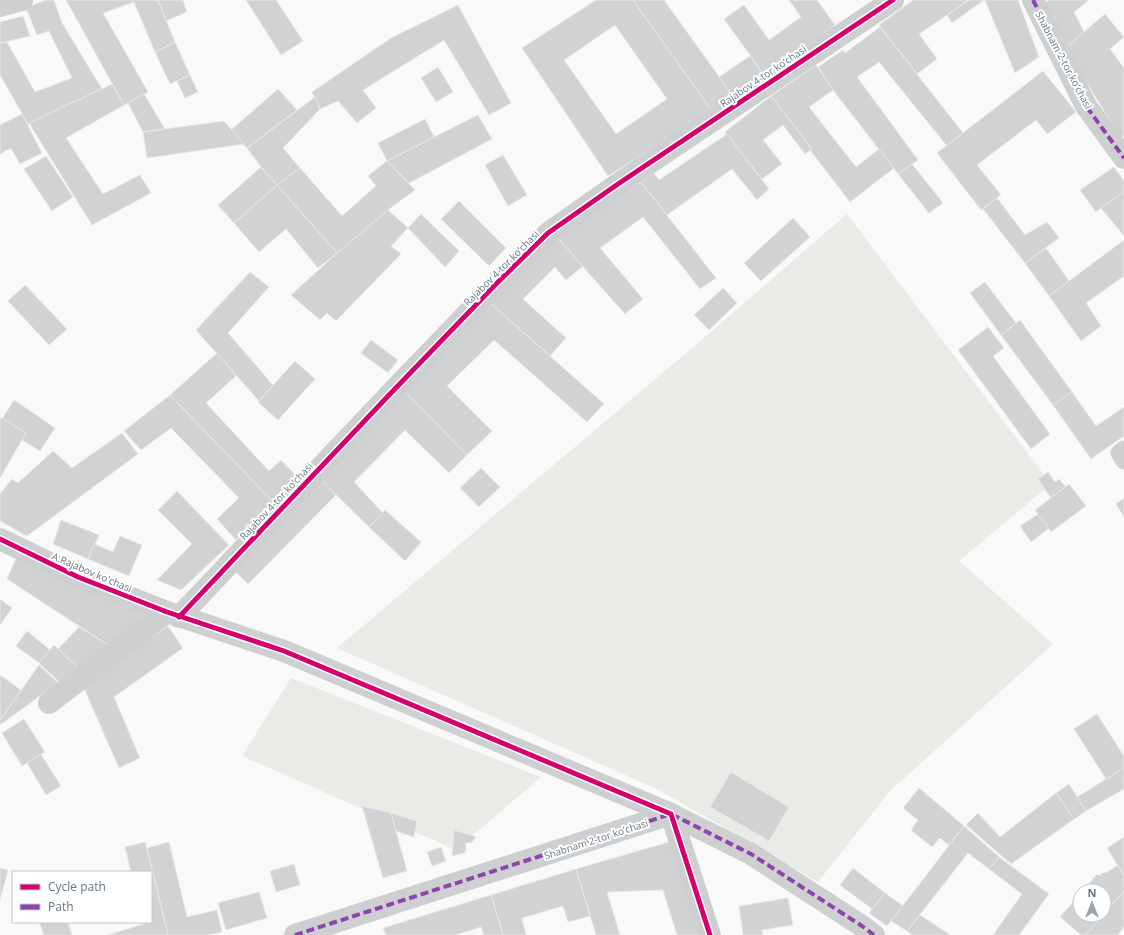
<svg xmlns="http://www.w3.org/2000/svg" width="1124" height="935" viewBox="0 0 1124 935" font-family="'Open Sans',sans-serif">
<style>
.green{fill:#e8ebe6}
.building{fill:#d0d2d3;stroke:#e8e8e8;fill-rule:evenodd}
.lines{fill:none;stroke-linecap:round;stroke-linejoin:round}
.service{stroke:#cecfd0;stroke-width:17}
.minor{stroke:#cecfd0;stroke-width:22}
.tertiary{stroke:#cecfd0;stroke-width:22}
.quiet{stroke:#8e44ad;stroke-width:4;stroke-dasharray:8 4;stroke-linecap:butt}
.cycleway-casing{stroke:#fff;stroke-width:8}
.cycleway{stroke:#d6006c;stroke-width:5}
.labels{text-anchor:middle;stroke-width:4;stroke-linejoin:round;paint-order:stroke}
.street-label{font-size:10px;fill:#657683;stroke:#fff}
</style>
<rect width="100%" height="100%" fill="#f9f9f9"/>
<g class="green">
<polygon points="847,214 1051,484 959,561 1053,644 890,791 818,882 655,788 337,648 697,344"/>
<polygon points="291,678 541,777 456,850 242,756"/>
</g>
<g class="building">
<polygon points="46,0 54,0 62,23 102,89 28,124 0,75 0,43 7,42 35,92 72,78 49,31 37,35 26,8"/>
<polygon points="66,0 158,0 175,42 155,52 134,2 103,13 148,92 124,105"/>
<polygon points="158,0 183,0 187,12 166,21"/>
<polygon points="246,0 276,0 303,41 281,55"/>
<path d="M596,0H633L712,111L608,176L522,48ZM615,25L667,99L616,134L564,60Z"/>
<polygon points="633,0 664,0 733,96 712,111"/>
<polygon points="789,0 817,0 835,25 765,76 724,19 744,5 769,40 801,17"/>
<polygon points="913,0 969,0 919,34 937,59 917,74 879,25"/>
<polygon points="969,0 984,0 952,23 947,15"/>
<polygon points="985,0 1018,0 1039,57 1015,73"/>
<polygon points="1049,0 1089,0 1074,12 1084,32 1065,48 1040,7"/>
<polygon points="458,5 511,103 489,115 444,40 363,90 376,108 357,123 338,101 320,109 312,92 391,38"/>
<polygon points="1105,14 1124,37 1110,49 1124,68 1124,135 1121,138 1065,48"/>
<polygon points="23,16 30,36 0,43 0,22"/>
<polygon points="880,27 963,133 947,146 879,62 857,77 918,160 898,174 833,90 818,67 843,50 845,53"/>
<polygon points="175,42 190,75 170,84 155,52"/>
<polygon points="750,56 765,76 733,96 719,77"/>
<polygon points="816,65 833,90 809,107 856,167 879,149 894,168 850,202 810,150 812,149 771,96"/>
<polygon points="438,67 453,92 436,102 421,78"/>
<polygon points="1043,71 1076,112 1047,134 1036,120 977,165 1001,195 981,210 937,153"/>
<polygon points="190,75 198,92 185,98 177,81"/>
<polygon points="112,84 124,105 66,138 103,194 140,175 151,193 92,225 29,123"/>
<polygon points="278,89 297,110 247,148 231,130"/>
<polygon points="144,94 165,129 143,132 128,103"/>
<polygon points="771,96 812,149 805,154 783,125 763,140 782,164 762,179 725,132"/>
<polygon points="315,97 320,109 283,148 300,168 277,185 261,167 247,148"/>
<polygon points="22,114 42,153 20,164 11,148 0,154 0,125"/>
<polygon points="478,115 492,139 409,183 387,161"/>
<polygon points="425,119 434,137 387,161 378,143"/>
<polygon points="224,121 244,144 147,158 143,132"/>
<polygon points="727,134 769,189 757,200 732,169 667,215 641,182 654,173 659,180"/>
<polygon points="503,155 527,195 508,206 485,165"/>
<polygon points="46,156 73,197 52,211 24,169"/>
<polygon points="387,161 415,190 393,206 337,253 277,185 300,168 342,216 376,186 368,176"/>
<polygon points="912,164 943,203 929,213 898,174"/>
<polygon points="261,167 277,185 234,223 218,205"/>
<polygon points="1114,167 1124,181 1124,192 1096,212 1080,190"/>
<polygon points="641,182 716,278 700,289 643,217 600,248 643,299 625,314 554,234"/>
<polygon points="277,185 337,253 318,268 286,229 259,252 234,223"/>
<polygon points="1124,192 1124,236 1101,208"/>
<polygon points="997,198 1025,235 1047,222 1059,238 1025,263 983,209"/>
<polygon points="459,201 506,248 489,266 441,219"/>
<polygon points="388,210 408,228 391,246 401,254 336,321 327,313 320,320 291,295 337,253"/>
<polygon points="421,214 459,251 445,267 408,228"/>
<polygon points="793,218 810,237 761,281 744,263"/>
<polygon points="554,234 583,266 566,280 555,267 523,299 566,338 550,356 488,301"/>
<polygon points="1124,240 1124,276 1086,303 1101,326 1081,341 1049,296"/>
<polygon points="1046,248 1069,281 1049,296 1025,263"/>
<polygon points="250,272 269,287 228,333 273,385 259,401 196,330"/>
<polygon points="985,282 1016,323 1001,335 970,293"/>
<polygon points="25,285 67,329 49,345 8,301"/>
<polygon points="723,288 737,303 709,330 694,315"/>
<polygon points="488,301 604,404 587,422 494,340 447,386 492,431 467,455 401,388"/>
<polygon points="1020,320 1072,392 1053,405 1001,335"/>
<polygon points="988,327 1004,348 993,356 1050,434 1031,449 958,350"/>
<polygon points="371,340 398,360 388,373 361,353"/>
<polygon points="217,353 236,376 206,403 269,471 281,460 299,479 274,503 170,395"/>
<polygon points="295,361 315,379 278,420 258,402"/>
<polygon points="401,388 467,455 449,473 405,430 354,482 383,513 369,527 319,478"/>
<polygon points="1072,392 1096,426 1124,407 1124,436 1091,459 1053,405"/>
<polygon points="170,395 274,503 236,540 217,519 239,498 171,428 141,450 124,431"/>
<polygon points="14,400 55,428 40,451 22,440 26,433 2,419"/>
<polygon points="0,417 26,433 0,478"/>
<polygon points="122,433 138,454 27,536 0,521 0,494 12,479 18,483 53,451 72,468"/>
<polygon points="481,468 500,487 479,507 460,488"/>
<polygon points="1048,472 1055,482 1059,479 1066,487 1051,498 1038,479"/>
<polygon points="319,478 336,495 248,584 231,567"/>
<polygon points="1069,484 1086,506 1051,532 1035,510"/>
<polygon points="177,491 229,545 181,590 157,580 192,544 158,510"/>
<polygon points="1124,498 1124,517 1116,504"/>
<polygon points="385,510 421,542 405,561 369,527"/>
<polygon points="1038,514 1049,528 1031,542 1020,526"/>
<polygon points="61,520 99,535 88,559 53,544"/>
<polygon points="120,536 142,545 129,576 88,559 94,544 113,552"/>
<polygon points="17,556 149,617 108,645 7,579"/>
<polygon points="0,599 12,608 0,625"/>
<polygon points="168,626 183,648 114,697 140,758 119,768 83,686"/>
<polygon points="79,627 108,645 79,669 58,649"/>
<polygon points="27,631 50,650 39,663 16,646"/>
<polygon points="54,645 79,669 60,683 39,663"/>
<polygon points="39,665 58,683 0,725 0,720"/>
<polygon points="0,675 21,690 0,720"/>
<polygon points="1097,714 1124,756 1124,768 1106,779 1074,729"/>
<polygon points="24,719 45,752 22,766 2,733"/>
<polygon points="41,754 61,786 46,795 27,763"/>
<polygon points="1124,768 1124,789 1086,811 1077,797"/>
<polygon points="731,772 789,807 769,841 710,807"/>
<polygon points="1069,784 1086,811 1074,819 1056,793"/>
<polygon points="919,788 964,826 949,845 940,838 932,847 911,830 918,820 903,808"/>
<polygon points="1056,793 1074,819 1011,864 966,825 978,813 1000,837"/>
<polygon points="362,806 391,813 407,871 383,878"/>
<polygon points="391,813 417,821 414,837 396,831"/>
<polygon points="964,826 999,857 989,869 968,853 907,931 891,921"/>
<polygon points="454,830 476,837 472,842 466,843 465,853 452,856"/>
<polygon points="1124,837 1124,876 1107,848"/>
<polygon points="676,840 705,935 677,935 663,890 607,892 620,935 596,935 576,869"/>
<polygon points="145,842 153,873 151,874 151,872 131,872 125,847"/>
<polygon points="169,842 187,917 217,910 222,932 207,935 168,935 147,848"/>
<polygon points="441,847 446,861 432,866 427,852"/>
<polygon points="999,857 1049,894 1019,935 993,935 1022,894 989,869"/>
<polygon points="294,864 300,885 276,892 270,871"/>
<polygon points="1118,865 1124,876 1124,891 1104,914 1104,891 1083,891 1097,874 1099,876 1104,872 1106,873"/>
<polygon points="0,868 8,870 0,900"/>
<polygon points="853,868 885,893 872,909 840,885"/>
<polygon points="576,869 590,916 568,922 563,906 522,918 526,935 503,935 491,895"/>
<polygon points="153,873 168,935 108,935 144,924 144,922 151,922 151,874"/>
<polygon points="1124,891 1124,927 1118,935 1085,935 1103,915 1104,915 1104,914"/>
<polygon points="259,892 267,918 226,930 218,903"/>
<polygon points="885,893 903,906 887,926 869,913"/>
<polygon points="1080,894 1080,915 1103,915 1085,935 1081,935 1060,917"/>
<polygon points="491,895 503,935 484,935 481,927 455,935 386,935 383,928"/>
<polygon points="788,898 793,925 762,930 763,935 743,935 739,906"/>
<polygon points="920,915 950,935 912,935 907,931"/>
<polygon points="39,922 68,922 72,935 44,935"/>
</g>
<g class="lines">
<polyline class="service" points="1124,449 1119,453 1124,461"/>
<g class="minor">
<polyline points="1033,0 1086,106 1124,158"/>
<polyline points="0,539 78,577 167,612 284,651 671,814 710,935"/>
<polyline points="179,617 391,393 496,284 548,233 618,184 893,0"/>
<polyline points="49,703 167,612"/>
<polyline points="295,935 671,814 751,854 862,926 874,935"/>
</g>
<polyline class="tertiary" points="0,6 22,0"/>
<g class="quiet">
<polyline points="1033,0 1086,106 1124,158"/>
<polyline points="295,935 671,814 751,854 862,926 874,935"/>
</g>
<defs>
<g id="cycleway">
<polyline points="0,539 78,577 167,612 284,651 671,814 710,935"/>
<polyline points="179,617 391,393 496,284 548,233 618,184 893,0"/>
</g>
</defs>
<use href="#cycleway" class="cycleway-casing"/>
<use href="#cycleway" class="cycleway"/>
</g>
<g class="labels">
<g class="street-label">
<text transform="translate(1064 60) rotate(62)" y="4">Shabnam 2-tor koʼchasi</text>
<text transform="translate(763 76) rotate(-34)" y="4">Rajabov 4-tor koʼchasi</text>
<text transform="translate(501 268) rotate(-45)" y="4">Rajabov 4-tor koʼchasi</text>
<text transform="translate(276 501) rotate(-47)" y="4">Rajabov 4-tor koʼchasi</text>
<text transform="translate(92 572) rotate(23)" y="4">A.Rajabov koʻchasi</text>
<text transform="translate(596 839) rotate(-18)" y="4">Shabnam 2-tor koʼchasi</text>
</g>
</g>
<rect x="12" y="871" width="140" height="52" fill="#ffffff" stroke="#c1c8cd"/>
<rect x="20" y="884" width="20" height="6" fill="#d6006c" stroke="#c1c8cd"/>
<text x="48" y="891" font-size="12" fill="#657683">Cycle path</text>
<rect x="20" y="904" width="20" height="6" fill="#8e44ad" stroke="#c1c8cd"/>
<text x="48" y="911" font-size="12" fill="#657683">Path</text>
<g transform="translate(1092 903)"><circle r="19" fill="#ffffff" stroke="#c1c8cd"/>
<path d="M0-3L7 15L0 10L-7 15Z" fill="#99a4ac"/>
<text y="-6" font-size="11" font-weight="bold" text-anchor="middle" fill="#657683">N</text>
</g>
</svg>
